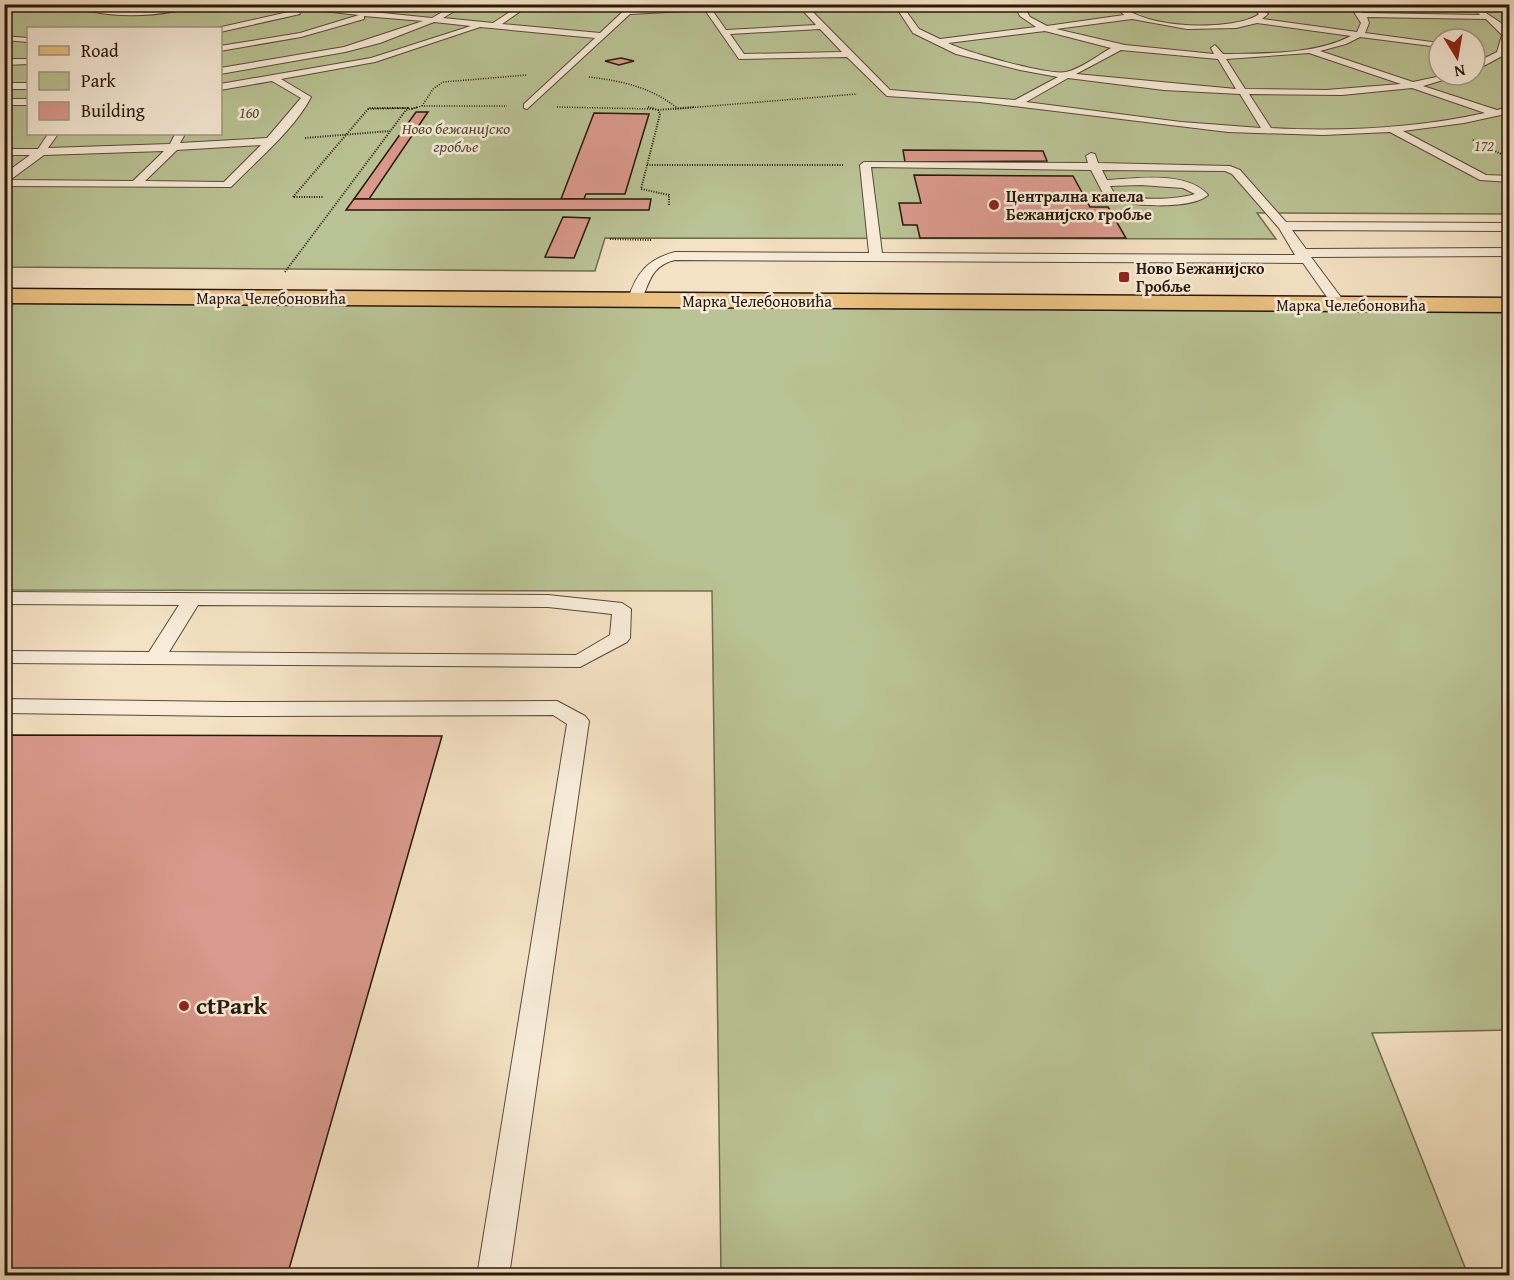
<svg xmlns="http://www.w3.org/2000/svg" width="1514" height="1280" viewBox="0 0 1514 1280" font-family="'Gentium Book Plus',serif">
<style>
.green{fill:#bac395;stroke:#706e50;stroke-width:1.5;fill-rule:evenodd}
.building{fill:#da9a8d;stroke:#27180c;stroke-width:1.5}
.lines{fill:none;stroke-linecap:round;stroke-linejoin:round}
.service-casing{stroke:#5a4a3a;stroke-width:2}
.primary-casing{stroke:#27180c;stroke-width:3}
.path-far1{stroke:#27180c;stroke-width:1.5;stroke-dasharray:1 1.5;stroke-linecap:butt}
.path{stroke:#27180c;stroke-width:2;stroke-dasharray:1 1.5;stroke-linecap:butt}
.service{fill:#f8ecd9;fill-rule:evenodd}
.primary{fill:#eac182;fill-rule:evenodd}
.poi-dot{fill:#8f2418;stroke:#f8ecd9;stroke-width:2}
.labels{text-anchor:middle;stroke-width:5;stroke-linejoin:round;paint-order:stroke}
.far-park-label{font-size:16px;font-style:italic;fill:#534b35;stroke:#f8ecd9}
.far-poi-label{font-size:16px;font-weight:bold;fill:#27180c;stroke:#f8ecd9;text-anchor:start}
.far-street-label{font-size:16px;fill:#27180c;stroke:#f8ecd9}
.near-poi-label{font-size:24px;font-weight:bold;fill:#27180c;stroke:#f8ecd9;text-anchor:start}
</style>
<rect width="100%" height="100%" fill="#f4e2c4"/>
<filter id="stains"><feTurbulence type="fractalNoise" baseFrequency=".00333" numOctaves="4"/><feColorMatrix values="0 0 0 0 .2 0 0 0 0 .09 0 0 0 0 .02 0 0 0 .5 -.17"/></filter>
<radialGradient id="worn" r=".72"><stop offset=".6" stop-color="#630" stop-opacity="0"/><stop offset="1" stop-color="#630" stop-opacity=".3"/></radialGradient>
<g class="green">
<path d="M5,5H1509V214L1257,213L1276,239L605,238L595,271L5,267ZM28,28H220V134H28ZM1439,39H1475V75H1439Z"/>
<polygon points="4,303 1509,306 1509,1030 1372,1033 1468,1275 721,1275 712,591 5,590"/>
</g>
<g class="building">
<polygon points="621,58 634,61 619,65 605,61"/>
<polygon points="416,112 428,112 369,199 354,199"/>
<polygon points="594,113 649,114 625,194 586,194 584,199 561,199"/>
<polygon points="903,150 1043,151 1047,161 905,162"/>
<polygon points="914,175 1073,176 1090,207 1108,207 1126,238 920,238 917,225 903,225 899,203 921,203"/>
<polygon points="354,199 651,199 649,210 346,210"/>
<polygon points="563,217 590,218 574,258 545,257"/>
<polygon points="4,735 442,736 287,1276 4,1276"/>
</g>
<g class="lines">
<defs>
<g id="service">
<polygon points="32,4 59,4 4,12 4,8"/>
<path d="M72,4L117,10L196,4C168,18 99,20 72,4Z"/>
<path d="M261,4H293L432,18L456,4H466L443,18L493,23L522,4H531L502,24L600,33L631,4H639L635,9L701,4H790L712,10L726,30L816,25L797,4H805L890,90L1015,100L1058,77L1020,70L956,54L913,33L894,4H901L919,29L940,39L1036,27L1020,16L1014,4H1022L1030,17L1047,26L1124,15L1114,4H1121C1141,29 1235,32 1259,14L1248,4H1256L1268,14L1262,19L1357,32L1361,23L1354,12L1342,4H1351L1363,13L1480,15L1476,11L1480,9L1501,23L1510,37L1504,55L1478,69L1475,70V63L1497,52L1502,35L1486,19L1367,17L1369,23L1365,33L1439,43V47L1360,37L1346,44L1320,51L1413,82L1446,75H1460L1423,86L1497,110L1510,107V113L1464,123L1403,131L1486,175L1510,176V182L1480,180L1390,132L1323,135L1228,132L980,102L887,96L847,57L739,59L705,10L630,14L527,109L524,108V104L595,38L480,27L375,62L281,79L311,97C295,129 256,161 231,187L4,186V174L30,155H4V149H38L48,134H58L48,148L170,144L175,134H185L180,143L267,138L301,98L272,81L220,90V84L371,58L471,26L434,22L380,43L345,52L220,74V68L344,47L423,21L364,16V19L301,37L220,51V46L300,33L359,15ZM1132,19L1187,29L1236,28L1257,23L1351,36C1316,54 1271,53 1232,54H1223L1215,45L1211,48L1214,54L1125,45L1056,29ZM820,29L842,52L744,54L730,34ZM1045,31L1111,48C1098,55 1081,69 1066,72C1049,76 966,52 948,43ZM1121,50L1218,59L1236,89L1076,74ZM1309,53L1401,84L1326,90L1245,89L1226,59ZM1068,78L1164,90L1240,94L1261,128L1181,122L1026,102ZM1412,88L1485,113C1416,128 1342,132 1271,128L1249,94L1342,95ZM261,145L224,182L145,181L177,150ZM164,151L133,181L10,180L44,155Z"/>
<polygon points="297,10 300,14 220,32 220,28 217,28"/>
<polygon points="4,36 28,38 28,42 4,40"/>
<polygon points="4,59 28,59 28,64 4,65"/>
<rect x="4" y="83" width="24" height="6"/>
<rect x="4" y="99" width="24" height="6"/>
<path d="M1091,153L1095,154L1098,163L1230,166L1240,170L1286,222L1510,223V231L1292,230L1306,249L1510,248V256L1311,257L1346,304L1339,308L1334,307L1303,263L675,260C650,266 650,283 640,303L635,304L628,300C636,273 648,259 675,252L869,253L860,165L864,162L1088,163L1086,156ZM871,167L1091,170L1105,197C1124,207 1192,210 1208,195C1186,170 1136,179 1107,180L1102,170L1225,171L1232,174L1279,228L1295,255L882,253ZM1141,185L1183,188L1195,194C1178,200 1130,201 1114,193L1110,186Z"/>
<path d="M4,592L548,595L622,603L631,609L630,638L627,642L580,667L4,663V651L149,652L179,605L4,604ZM198,605L548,607L612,614L610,635L576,655L169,652Z"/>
<polygon points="4,699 228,702 557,701 585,716 589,721 509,1276 477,1276 567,724 553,715 228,716 4,713"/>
</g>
<polygon id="primary" points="4,289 1510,298 1510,312 4,303"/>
</defs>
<use href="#service" class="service-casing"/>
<use href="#primary" class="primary-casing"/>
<g class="path-far1">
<path d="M589,77C622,81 651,87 677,108"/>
<polyline points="422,106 433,89 443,82 527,75"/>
<polyline points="557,107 653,109"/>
<polyline points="368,109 409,108"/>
<polyline points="412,109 422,106 507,106"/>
<polyline points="675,109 857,94"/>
</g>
<g class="path">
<polyline points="648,107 658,110 660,114 641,189 669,195 669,206"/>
<polyline points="658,110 694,107"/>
<polyline points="305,138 390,131"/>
<polyline points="1473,140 1503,155"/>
<polyline points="647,165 844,165"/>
<polyline points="293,197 369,108 409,108"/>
<polyline points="294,197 324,197"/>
<polyline points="610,239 651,240"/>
<polyline points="285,272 406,110 418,107"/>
</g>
<use href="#service" class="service"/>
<use href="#primary" class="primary"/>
</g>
<g class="poi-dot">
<circle cx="994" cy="205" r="6"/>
<rect x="1118" y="271" width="12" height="12" rx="3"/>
<circle cx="184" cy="1006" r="6"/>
</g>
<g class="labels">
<g class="far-park-label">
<text x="249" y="118">160</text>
<text x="456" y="134">Ново бежанијско<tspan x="456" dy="18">гробље</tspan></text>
<text x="1484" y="151">172</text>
</g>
<g class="far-poi-label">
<text x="1006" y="202">Централна капела<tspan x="1006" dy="18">Бежанијско гробље</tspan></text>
<text x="1136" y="274">Ново Бежанијско<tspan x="1136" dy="18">Гробље</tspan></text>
</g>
<g class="far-street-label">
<text x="271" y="304">Марка Челебоновића</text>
<text x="757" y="307">Марка Челебоновића</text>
<text x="1351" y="311">Марка Челебоновића</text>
</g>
<g class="near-poi-label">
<text x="196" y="1014">ctPark</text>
</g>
</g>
<rect width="1514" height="1280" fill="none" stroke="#f4e2c4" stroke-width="24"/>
<rect x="6" y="6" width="1502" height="1268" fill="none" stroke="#27180c" stroke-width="3"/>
<rect x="12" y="12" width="1490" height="1256" fill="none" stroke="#27180c" stroke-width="1.5"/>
<rect x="27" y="27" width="195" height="108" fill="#f8ecd9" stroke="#a49787" stroke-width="1.5"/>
<rect x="39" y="46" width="30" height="9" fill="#eac182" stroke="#a49787" stroke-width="1.5"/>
<text x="81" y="57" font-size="18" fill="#27180c">Road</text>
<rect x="39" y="72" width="30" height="18" fill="#bac395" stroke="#a49787" stroke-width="1.5"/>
<text x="81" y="87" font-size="18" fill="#27180c">Park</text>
<rect x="39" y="102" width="30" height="18" fill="#da9a8d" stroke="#a49787" stroke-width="1.5"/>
<text x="81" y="117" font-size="18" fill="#27180c">Building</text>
<g transform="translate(1457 57) rotate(169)"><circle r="28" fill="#f8ecd9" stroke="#a49787" stroke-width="1.5"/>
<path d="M0-4.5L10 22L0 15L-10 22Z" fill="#8f2418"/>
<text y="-9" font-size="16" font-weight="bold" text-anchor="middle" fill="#27180c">N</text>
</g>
<rect width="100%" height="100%" filter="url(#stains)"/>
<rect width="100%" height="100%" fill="url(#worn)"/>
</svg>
